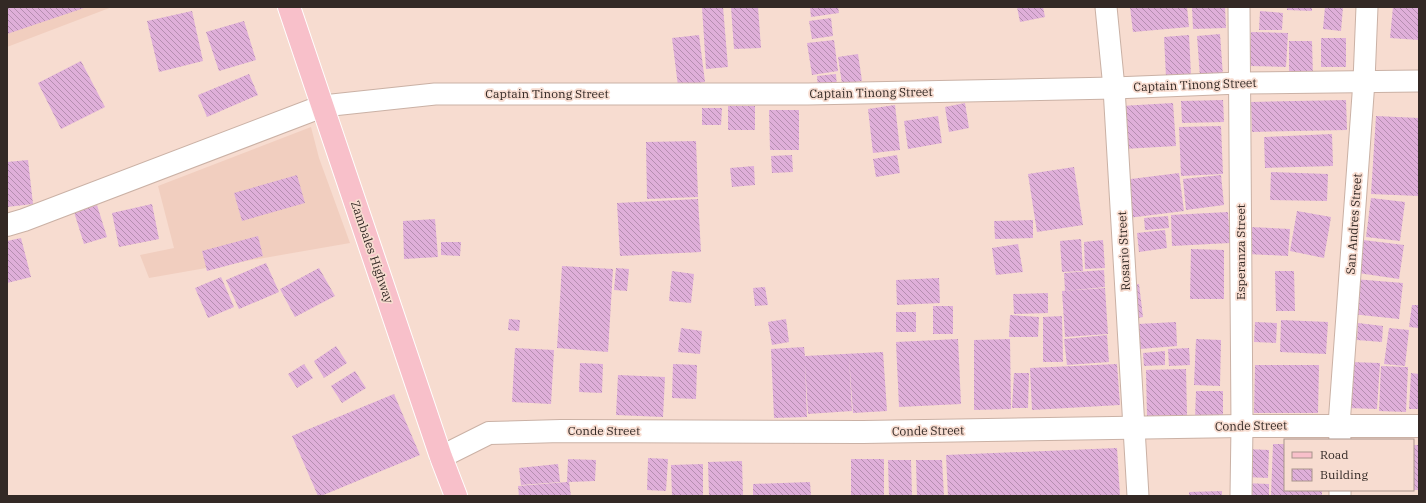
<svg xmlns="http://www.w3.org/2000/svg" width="1426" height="503" viewBox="0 0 1426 503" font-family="'IBM Plex Serif',serif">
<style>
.built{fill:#f1cebf}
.building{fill:url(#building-back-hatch)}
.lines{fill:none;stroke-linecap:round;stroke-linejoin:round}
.minor-casing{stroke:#cab1a5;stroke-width:23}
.tertiary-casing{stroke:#cab1a5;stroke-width:24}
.primary-casing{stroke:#fff;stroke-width:24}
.minor{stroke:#fff;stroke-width:21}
.tertiary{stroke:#fff;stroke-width:22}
.primary{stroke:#f8c0ca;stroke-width:22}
.labels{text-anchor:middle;stroke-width:3.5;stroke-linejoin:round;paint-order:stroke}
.street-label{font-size:12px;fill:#332925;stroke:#f7dcd0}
</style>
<defs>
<pattern id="building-back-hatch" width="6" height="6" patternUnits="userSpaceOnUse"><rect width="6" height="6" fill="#dfafd9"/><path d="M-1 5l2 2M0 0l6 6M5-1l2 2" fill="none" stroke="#b58eb0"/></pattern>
</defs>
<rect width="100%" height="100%" fill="#f7dcd0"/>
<g class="built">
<polygon points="7,7 112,7 7,47"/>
<polygon points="311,127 319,158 350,243 149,278 140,255 174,248 158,186"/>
</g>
<g class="building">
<polygon points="7,7 87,7 7,34"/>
<polygon points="702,7 723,7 728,67 706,69"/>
<polygon points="731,7 758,7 761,48 734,49"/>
<polygon points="810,7 838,7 839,13 811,17"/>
<polygon points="1017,7 1043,7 1045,17 1020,22"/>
<polygon points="1130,7 1187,7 1189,27 1133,32"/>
<polygon points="1192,7 1225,7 1226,28 1193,29"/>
<polygon points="1287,7 1312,7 1312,11 1287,10"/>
<polygon points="1325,7 1343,7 1341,31 1323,29"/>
<polygon points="1393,7 1419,7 1419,40 1390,38"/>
<polygon points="192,11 203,61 159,72 147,21"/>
<polygon points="1260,11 1283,13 1282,30 1259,30"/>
<polygon points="831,18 833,36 812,39 809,21"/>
<polygon points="244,21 256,60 219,71 206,32"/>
<polygon points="1251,32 1288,33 1286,67 1249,66"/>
<polygon points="1220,34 1223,76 1200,77 1197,36"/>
<polygon points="699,35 705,82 678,86 672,38"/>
<polygon points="1189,35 1191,75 1166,77 1164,37"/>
<rect x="1321" y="38" width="25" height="29"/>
<polygon points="834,40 838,71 812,75 807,43"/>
<polygon points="1289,41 1312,41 1313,77 1289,77"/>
<polygon points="858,54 862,81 842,84 838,57"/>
<polygon points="81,61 105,107 61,129 38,83"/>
<polygon points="249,74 258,95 207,117 198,95"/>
<polygon points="836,74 837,88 818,89 817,76"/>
<polygon points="1223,100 1224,122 1182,123 1181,101"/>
<polygon points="1346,100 1347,130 1252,132 1251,102"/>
<polygon points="965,103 969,128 949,132 945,107"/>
<polygon points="1173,103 1176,146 1124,149 1121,106"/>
<polygon points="895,105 900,150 873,153 868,109"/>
<rect x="728" y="106" width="27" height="24"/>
<polygon points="702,108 722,108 721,125 702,125"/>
<polygon points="769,110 799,110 799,150 770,150"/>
<polygon points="938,116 942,143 908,149 904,121"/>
<polygon points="1376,116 1419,118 1419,196 1371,194"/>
<polygon points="1221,126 1223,174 1181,176 1179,127"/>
<polygon points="1332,134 1333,166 1265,168 1264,137"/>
<polygon points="696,141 698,197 647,199 646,142"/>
<polygon points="792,155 793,172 772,173 771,156"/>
<polygon points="897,155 900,173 876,177 873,159"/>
<polygon points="28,160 33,204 7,207 7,162"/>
<polygon points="754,166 755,185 732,187 730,168"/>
<polygon points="1074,167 1083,225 1037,232 1028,174"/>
<polygon points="1271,172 1328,174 1327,201 1270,200"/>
<polygon points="1179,173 1184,211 1128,218 1123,180"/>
<polygon points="297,175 305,203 242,221 234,193"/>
<polygon points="1221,175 1224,205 1186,210 1183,179"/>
<polygon points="1371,198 1405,202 1400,241 1366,237"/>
<polygon points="698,199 701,252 620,256 617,203"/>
<polygon points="152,204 159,239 119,247 112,213"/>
<polygon points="97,205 107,237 84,244 74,212"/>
<polygon points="1297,211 1331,217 1324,258 1290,251"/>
<polygon points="1228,212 1230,243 1172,246 1171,215"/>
<polygon points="1168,216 1169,228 1145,230 1144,218"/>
<polygon points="435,219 438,257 404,259 403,221"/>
<polygon points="1033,220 1033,238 995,239 994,221"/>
<polygon points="1249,227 1290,229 1288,256 1247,254"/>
<polygon points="1165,230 1167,248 1139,252 1137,233"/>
<polygon points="258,236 263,256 207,271 202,251"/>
<polygon points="21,238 31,277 7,283 7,241"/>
<polygon points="1081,239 1083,271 1062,272 1060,241"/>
<polygon points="1103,240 1105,268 1085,269 1084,242"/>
<polygon points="1363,240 1404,245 1399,279 1358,273"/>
<polygon points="441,242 461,242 460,256 441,255"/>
<polygon points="1018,244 1023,272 996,275 992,248"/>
<polygon points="1191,249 1224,250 1224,299 1190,299"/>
<polygon points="266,263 279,292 239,309 226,280"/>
<polygon points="562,266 613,269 608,352 557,348"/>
<polygon points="319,268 335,296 295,317 280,289"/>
<polygon points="616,268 629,269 627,291 614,290"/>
<polygon points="1104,270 1105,287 1065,291 1064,273"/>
<polygon points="672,271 694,274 691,303 669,301"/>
<polygon points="1275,271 1294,271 1295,311 1276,311"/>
<polygon points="221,277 234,307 208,318 195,288"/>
<polygon points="939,278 940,303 897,305 896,280"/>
<polygon points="1354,279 1403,283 1399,319 1351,314"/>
<polygon points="1139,284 1143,317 1133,319 1129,285"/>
<polygon points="765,287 768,305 755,306 753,288"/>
<polygon points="1105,288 1108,334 1065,337 1062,291"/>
<polygon points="1048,293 1048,313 1014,314 1013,294"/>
<polygon points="1412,305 1419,305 1419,328 1409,327"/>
<rect x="933" y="306" width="20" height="28"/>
<rect x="896" y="312" width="20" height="20"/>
<polygon points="1010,315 1039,317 1038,337 1009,337"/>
<polygon points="1062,316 1063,362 1043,362 1043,317"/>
<polygon points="509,319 520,320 519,331 508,330"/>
<polygon points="786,319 789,342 772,345 768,322"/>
<polygon points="1281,320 1328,322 1326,354 1280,352"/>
<polygon points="1176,322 1177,346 1140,349 1138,324"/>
<polygon points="1255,322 1277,323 1276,343 1254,342"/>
<polygon points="1358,323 1383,326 1382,342 1357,340"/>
<polygon points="681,328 702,331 700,354 678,352"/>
<polygon points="1389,328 1409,330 1405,366 1384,364"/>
<polygon points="1107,335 1109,362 1067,365 1064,339"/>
<polygon points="958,339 961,404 899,407 896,342"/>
<polygon points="1010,339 1011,409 974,410 974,340"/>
<polygon points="1196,339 1221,340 1220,386 1194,385"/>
<polygon points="336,346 347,363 324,378 314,361"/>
<polygon points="804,347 805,356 883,352 887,411 853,413 849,357 852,411 808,414 805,363 807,417 774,418 771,349"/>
<polygon points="515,348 554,350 551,404 512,402"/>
<polygon points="1189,348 1190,365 1169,366 1168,349"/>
<polygon points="1165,351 1165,365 1144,366 1143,353"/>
<polygon points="1349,362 1380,363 1377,409 1347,408"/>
<polygon points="580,363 603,364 602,393 579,392"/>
<polygon points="304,364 313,378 297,388 288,374"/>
<polygon points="673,364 697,365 696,399 672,398"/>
<polygon points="1117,364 1120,405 1032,410 1030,368"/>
<polygon points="1255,365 1319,365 1318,413 1254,413"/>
<polygon points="1381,366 1408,367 1406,412 1379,411"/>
<polygon points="1186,369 1187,415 1147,416 1146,370"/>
<polygon points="355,371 366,388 342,403 331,386"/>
<polygon points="1014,373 1029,373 1028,408 1012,408"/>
<polygon points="1411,373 1419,374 1419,409 1409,409"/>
<polygon points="618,375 665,377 663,417 616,415"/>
<polygon points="1196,391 1223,391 1223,418 1195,418"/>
<polygon points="394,394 420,455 321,496 318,496 292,436"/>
<polygon points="1273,444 1285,444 1285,490 1322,490 1322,496 1271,496"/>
<rect x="1413" y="445" width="6" height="45"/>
<polygon points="1117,448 1120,496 948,496 946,455"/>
<polygon points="1246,449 1269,450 1268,478 1246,477"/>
<polygon points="648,458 668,459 666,491 647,490"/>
<polygon points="568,459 596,460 595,481 569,482 571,496 519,496 518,486 567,482"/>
<rect x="851" y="459" width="33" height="37"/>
<polygon points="888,460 911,460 912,496 889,496"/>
<polygon points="916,460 942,460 944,496 917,496"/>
<polygon points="742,461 743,496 709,496 708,462"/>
<polygon points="558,464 560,482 521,485 519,468"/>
<polygon points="703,464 703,496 672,496 671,465"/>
<polygon points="810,482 811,496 753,496 753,484"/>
<polygon points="1244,483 1269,484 1269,496 1244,496"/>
<polygon points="1222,491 1222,496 1189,496 1189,492"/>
</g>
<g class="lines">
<defs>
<g id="minor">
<polyline points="1106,7 1114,88 1138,496"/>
<polyline points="1239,7 1242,426 1241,496"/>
<polyline points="323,106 435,94 808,94 1114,88 1240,83 1419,81"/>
<polyline points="1340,440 1339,425 1364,81 1367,7"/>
<polyline points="1340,490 1340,496"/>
</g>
<g id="tertiary">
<polyline points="7,225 24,220 323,106"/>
<polyline points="441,457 489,433 561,431 863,432 1242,426 1419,426"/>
</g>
<polyline id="primary" points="289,7 441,457 456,496"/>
</defs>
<use href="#minor" class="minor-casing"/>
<use href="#tertiary" class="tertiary-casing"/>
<use href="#primary" class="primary-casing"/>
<use href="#minor" class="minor"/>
<use href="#tertiary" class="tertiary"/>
<use href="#primary" class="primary"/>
</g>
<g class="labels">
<g class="street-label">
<text transform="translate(1195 85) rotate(-2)" y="4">Captain Tinong Street</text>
<text transform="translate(871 93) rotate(-1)" y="4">Captain Tinong Street</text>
<text x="547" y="98">Captain Tinong Street</text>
<text transform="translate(1354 224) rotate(-86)" y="4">San Andres Street</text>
<text transform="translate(1124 251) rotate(-93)" y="4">Rosario Street</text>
<text transform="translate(372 252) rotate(71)" y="4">Zambales Highway</text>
<text transform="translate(1241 252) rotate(-90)" y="4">Esperanza Street</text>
<text transform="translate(1251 426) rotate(-1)" y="4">Conde Street</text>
<text x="604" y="435">Conde Street</text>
<text transform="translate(928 431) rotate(-1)" y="4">Conde Street</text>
</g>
</g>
<rect width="1426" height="503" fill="none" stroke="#332925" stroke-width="16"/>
<rect x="1284" y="439" width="130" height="52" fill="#f7dcd0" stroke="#a9948c"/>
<rect x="1292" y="452" width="20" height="6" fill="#f8c0ca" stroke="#a9948c"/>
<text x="1320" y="459" font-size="12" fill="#332925">Road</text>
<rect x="1292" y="469" width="20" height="12" fill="url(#building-back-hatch)" stroke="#a9948c"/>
<text x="1320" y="479" font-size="12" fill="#332925">Building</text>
</svg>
